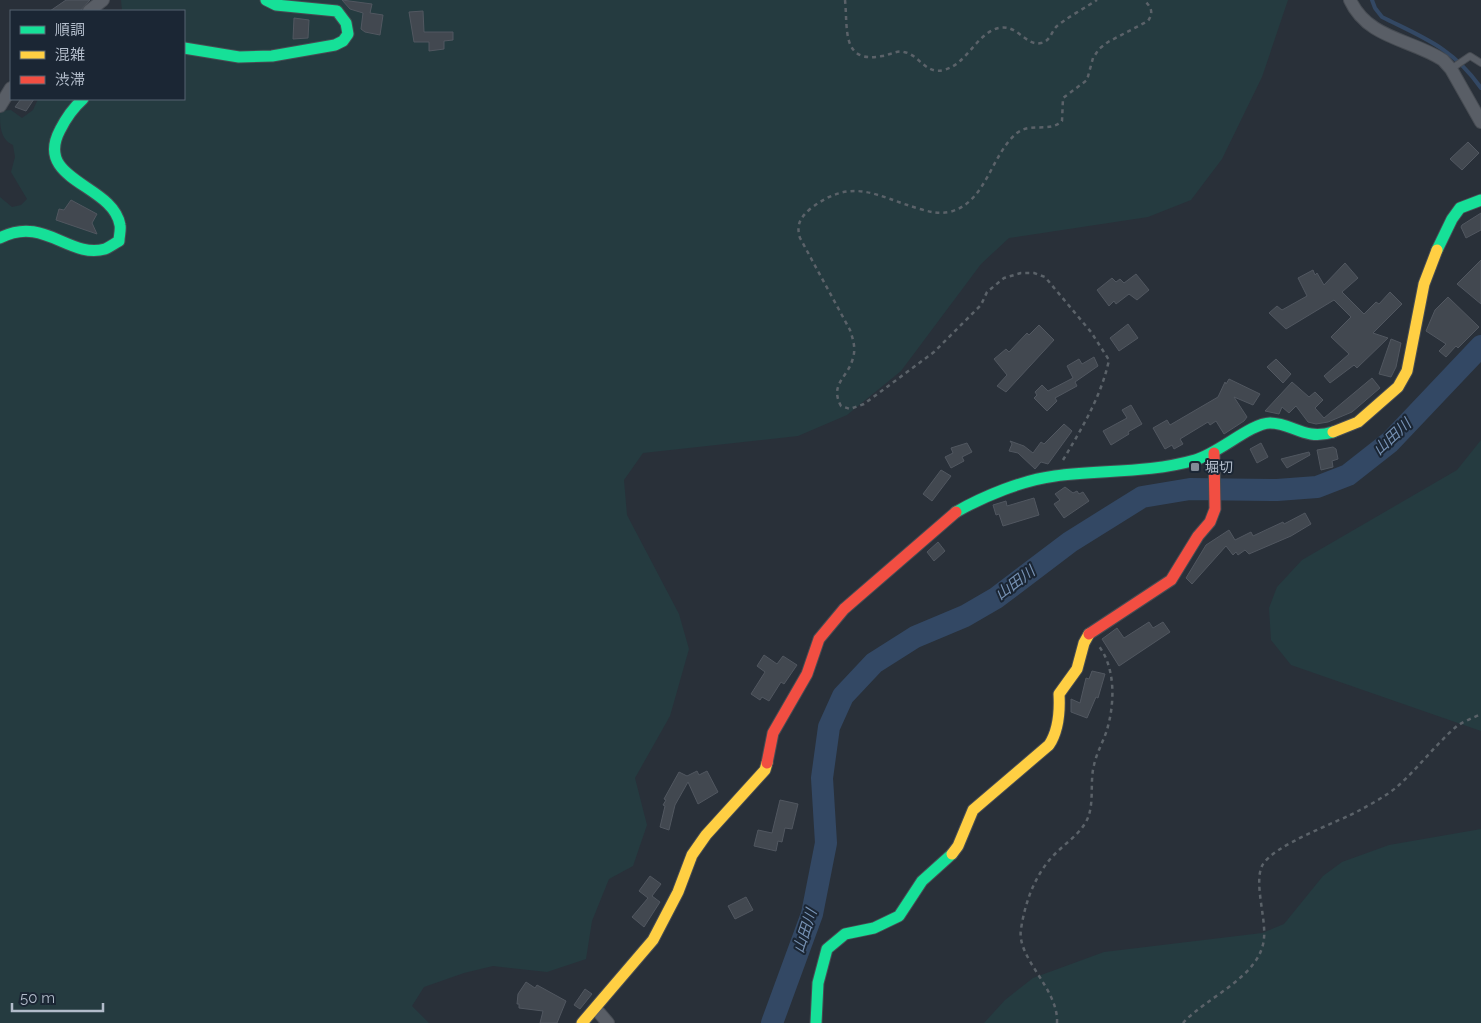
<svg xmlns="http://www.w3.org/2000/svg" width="1481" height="1023" viewBox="0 0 1481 1023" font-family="Raleway,'Noto Sans JP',sans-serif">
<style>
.green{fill:#253b40}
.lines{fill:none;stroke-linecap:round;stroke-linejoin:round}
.stream{stroke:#334864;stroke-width:4}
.river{stroke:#334864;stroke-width:22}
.building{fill:#424850;stroke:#515760}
.lane-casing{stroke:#474c53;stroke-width:8}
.street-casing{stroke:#474c53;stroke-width:14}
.fast-casing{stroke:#474c53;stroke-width:13}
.slow-casing{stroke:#474c53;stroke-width:13}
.jam-casing{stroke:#474c53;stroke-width:13}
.path{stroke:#5b6269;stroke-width:2.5;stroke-dasharray:4 4;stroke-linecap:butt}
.lane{stroke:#595e66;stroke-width:6}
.street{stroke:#595e66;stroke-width:12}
.fast{stroke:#16e098;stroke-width:11}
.slow{stroke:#ffcf43;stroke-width:11}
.jam{stroke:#f24e42;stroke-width:11}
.poi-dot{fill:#828b97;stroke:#1b2634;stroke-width:2}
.labels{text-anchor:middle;stroke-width:4;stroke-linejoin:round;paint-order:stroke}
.poi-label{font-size:14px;fill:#b2bcca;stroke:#1b2634;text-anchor:start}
.water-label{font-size:15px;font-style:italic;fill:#7792b4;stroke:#1b2634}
</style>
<rect width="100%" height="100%" fill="#293039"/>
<g class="green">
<path d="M121,0H1288L1262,77L1222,159L1191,200L1148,217L1009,238L981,264L901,371L847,415L798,436L643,453L624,480L627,515L679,614L689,649L670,716L635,778L647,825L633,866L609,879L592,921L586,959L547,972L493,966L464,973L424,987L412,1006L429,1023H0V197L12,207L21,205L27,199L11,172L15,157L13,145C0,139 0,126 0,111L11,110L22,118L33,110L38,99H184V11H122Z"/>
<polygon points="1481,440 1481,731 1291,665 1271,640 1269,608 1277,587 1302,560 1457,470"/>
<polygon points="1481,829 1481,1023 984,1023 1005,1000 1033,978 1104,952 1262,933 1284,924 1323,876 1342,862 1389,845"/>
</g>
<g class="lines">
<path class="stream" d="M1372,0L1375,8L1382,17C1424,38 1453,48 1481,88"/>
<polyline class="river" points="772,1023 812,914 826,843 822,778 829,727 843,696 874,663 915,637 965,616 996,598 1070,542 1142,497 1190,489 1277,490 1317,487 1348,475 1390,442 1481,346"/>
</g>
<g class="building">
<polygon points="66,0 90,0 80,11 50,11"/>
<polygon points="342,0 372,4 370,13 383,15 380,35 365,32 361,29 363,13 350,9"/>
<polygon points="423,11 424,32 453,32 453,40 444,41 444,49 429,51 429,42 414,42 409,12"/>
<polygon points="294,18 309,20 308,38 293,39"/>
<polygon points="21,99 34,99 26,111 15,107"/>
<polygon points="1468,142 1479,153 1462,170 1450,159"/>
<polygon points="71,200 97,214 92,223 97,234 56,220 59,209 64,210"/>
<polygon points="1481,213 1481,230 1466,238 1461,227 1462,225"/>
<polygon points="1481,260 1481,304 1457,284"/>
<polygon points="1345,263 1358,278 1342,292 1364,314 1376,302 1379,304 1390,292 1402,304 1373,333 1388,338 1357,368 1354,365 1330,383 1324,376 1349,354 1331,337 1351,317 1334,300 1286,329 1269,313 1277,306 1282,310 1307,296 1298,278 1313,270 1315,275 1317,273 1324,285"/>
<polygon points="1136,274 1149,290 1137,300 1129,294 1116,304 1114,301 1109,306 1097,290 1112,278 1116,282 1120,279 1124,283"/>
<polygon points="1448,297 1479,327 1458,348 1456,346 1446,357 1439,351 1446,344 1426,331 1435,310"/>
<polygon points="1128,324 1138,338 1119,351 1110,338"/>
<polygon points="1039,325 1054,340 1006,392 997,386 1007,375 994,359 1006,349 1009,352 1027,333 1029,335"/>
<polygon points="1391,339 1401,343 1396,367 1391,377 1379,374"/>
<polygon points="1094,357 1098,366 1075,382 1077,386 1055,398 1057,401 1047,411 1034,398 1037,395 1035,392 1042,385 1048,391 1073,378 1067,366 1079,359 1082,364"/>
<polygon points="1276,359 1291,374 1283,383 1267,367"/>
<polygon points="1372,378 1380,388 1352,412 1328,422 1316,424 1308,422 1296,406 1289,413 1282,407 1279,414 1265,411 1292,382 1309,397 1315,392 1323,400 1315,408 1324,418"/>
<polygon points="1229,379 1260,394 1253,405 1234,397 1247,417 1244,421 1224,434 1216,421 1210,425 1208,422 1180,439 1183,444 1174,449 1172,445 1165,449 1153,428 1167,420 1170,425 1218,397 1225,382 1226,384"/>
<polygon points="1131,405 1142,424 1128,432 1129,434 1111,445 1103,431 1127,418 1122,410"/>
<polygon points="1064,424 1072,431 1048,464 1041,462 1035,469 1018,453 1009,451 1012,444 1010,441 1024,446 1033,453 1041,442 1044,444"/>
<polygon points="967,443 972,452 962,457 964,461 951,468 945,457 953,453 951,448"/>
<polygon points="1261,443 1268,457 1257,463 1250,449"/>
<polygon points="1333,447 1336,449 1338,459 1332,461 1333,467 1321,470 1317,450"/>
<polygon points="1309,452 1310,455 1287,468 1281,459"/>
<polygon points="941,470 951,476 932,501 923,494"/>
<polygon points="1065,487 1073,493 1077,491 1079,494 1083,492 1089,501 1064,518 1054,504 1060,500 1055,494"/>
<polygon points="1034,498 1039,515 1003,526 999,514 996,515 993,505 1006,501 1007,506"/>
<polygon points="1305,513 1311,524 1291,536 1249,554 1245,550 1238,555 1236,552 1233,555 1226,546 1192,584 1186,578 1206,545 1229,530 1235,540 1251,532 1253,536 1283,522 1284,524"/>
<polygon points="938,542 945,551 934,561 927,552"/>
<polygon points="1149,622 1153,628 1163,622 1170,632 1119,666 1102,639 1117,628 1124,638"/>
<polygon points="764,655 777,664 783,656 797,665 784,684 781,682 769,701 762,697 760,700 751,694 765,672 757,666"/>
<polygon points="1092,671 1105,674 1098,698 1096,697 1087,718 1071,712 1071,699 1080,703 1086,678 1089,679"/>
<polygon points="697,771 699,775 707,771 718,792 698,804 688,782 675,805 669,830 660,827 665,806 663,805 666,800 664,799 679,772 687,776"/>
<polygon points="780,800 798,804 792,829 785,828 782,842 778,841 776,851 754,846 758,830 772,833"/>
<polygon points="650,876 661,884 652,896 660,902 644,927 632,917 648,898 639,891"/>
<polygon points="746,897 753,910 735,919 728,906"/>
<polygon points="526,982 535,988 537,985 566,1001 557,1023 540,1023 543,1011 519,1008 519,1004 517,1004 518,994"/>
<polygon points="585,989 592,994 580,1009 574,1005"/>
</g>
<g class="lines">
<defs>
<polyline id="lane" points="1451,69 1470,56 1481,63"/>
<g id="street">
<path d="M1350,0C1368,39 1411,39 1443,60L1451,69L1481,122"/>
<polyline points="89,11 103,0"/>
<polyline points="0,106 11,88"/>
<polyline points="596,1009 608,1023"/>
</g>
<g id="fast">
<polyline points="184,48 239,57 272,56 335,45 343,41 348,34 346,23 337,11 276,5 266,0"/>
<path d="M0,238C44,215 69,259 105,249C110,247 115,243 119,241C119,236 121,230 120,225C113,184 33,181 60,130C66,118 73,108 83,99"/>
<polyline points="1437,250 1452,219 1460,208 1481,200"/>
<path d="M956,512C984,496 1023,480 1055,476C1102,470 1150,473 1195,460C1218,454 1251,423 1270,423C1293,423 1304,441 1333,432"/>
<polyline points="816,1023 818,983 827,949 845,934 874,928 899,916 922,881 952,854"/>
</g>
<g id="slow">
<polyline points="1333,432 1358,422 1398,387 1407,371 1424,284 1437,250"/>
<path d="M952,854L958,846L973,810L1049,745C1059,730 1060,712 1059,694L1077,669L1084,643L1089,634"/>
<polyline points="582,1023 653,940 678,892 692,855 706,835 765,770 767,763"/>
</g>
<g id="jam">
<polyline points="1089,634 1171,580 1198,536 1210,522 1215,509 1214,453"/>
<polyline points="767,763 773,733 807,674 819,639 844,609 956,512"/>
</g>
</defs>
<use href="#lane" class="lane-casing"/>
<use href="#street" class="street-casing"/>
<use href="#fast" class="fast-casing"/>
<use href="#slow" class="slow-casing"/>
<use href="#jam" class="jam-casing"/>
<g class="path">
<path d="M845,0C848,29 841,64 882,56C890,55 897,50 904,52C920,55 925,75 944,70C966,64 974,39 993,30C1016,19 1024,47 1041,43C1050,41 1051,33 1056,27C1063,20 1088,6 1097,0"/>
<path d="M1063,460C1082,428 1101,397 1109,360L1091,332L1045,277L1034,273H1021L1004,278L987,292L981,305L934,352L864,404L850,409L841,406C829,384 848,378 853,358C856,348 853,339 850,330L800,238C796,225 800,218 810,209C853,176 875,196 920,209C930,212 938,214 949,212C986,204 991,154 1017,133C1031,122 1050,133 1062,121L1063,98L1087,80L1093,58L1099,49L1108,42L1148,21C1154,12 1151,7 1144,0"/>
<path d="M1057,1023C1059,989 1016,958 1021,929C1025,903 1034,877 1052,857C1062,846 1076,837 1084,825C1096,808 1089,784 1094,765C1097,751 1105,739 1108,726C1115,700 1115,666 1098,645"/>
<path d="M1183,1023C1206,997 1261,977 1264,938C1266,918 1254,883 1262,866C1272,845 1339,822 1360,810C1373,803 1388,795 1399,785C1419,767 1436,744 1457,726C1464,721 1473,718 1481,714"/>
</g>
<use href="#lane" class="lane"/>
<use href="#street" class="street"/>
<use href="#fast" class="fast"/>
<use href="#slow" class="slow"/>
<use href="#jam" class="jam"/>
</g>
<rect class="poi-dot" x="1190" y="462" width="10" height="10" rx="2.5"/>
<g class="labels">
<g class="poi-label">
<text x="1205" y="472">堀切</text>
</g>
<g class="water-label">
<text transform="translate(1392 437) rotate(-43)" y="5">山田川</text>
<text transform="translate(1015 583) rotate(-37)" y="5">山田川</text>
<text transform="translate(805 931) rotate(-72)" y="5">山田川</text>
</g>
</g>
<rect x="10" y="10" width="175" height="90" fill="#1b2634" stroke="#576270"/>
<rect x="20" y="26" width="25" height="8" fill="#16e098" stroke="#576270"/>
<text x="55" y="35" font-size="15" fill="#b2bcca">順調</text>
<rect x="20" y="51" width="25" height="8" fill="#ffcf43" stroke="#576270"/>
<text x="55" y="60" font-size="15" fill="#b2bcca">混雑</text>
<rect x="20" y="76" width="25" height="8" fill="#f24e42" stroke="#576270"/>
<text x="55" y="85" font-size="15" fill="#b2bcca">渋滞</text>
<path d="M12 1003v8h91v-8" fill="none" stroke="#b2bcca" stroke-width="2.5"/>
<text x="20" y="1003" font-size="15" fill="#b2bcca" stroke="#1b2634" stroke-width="4" paint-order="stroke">50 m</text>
</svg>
